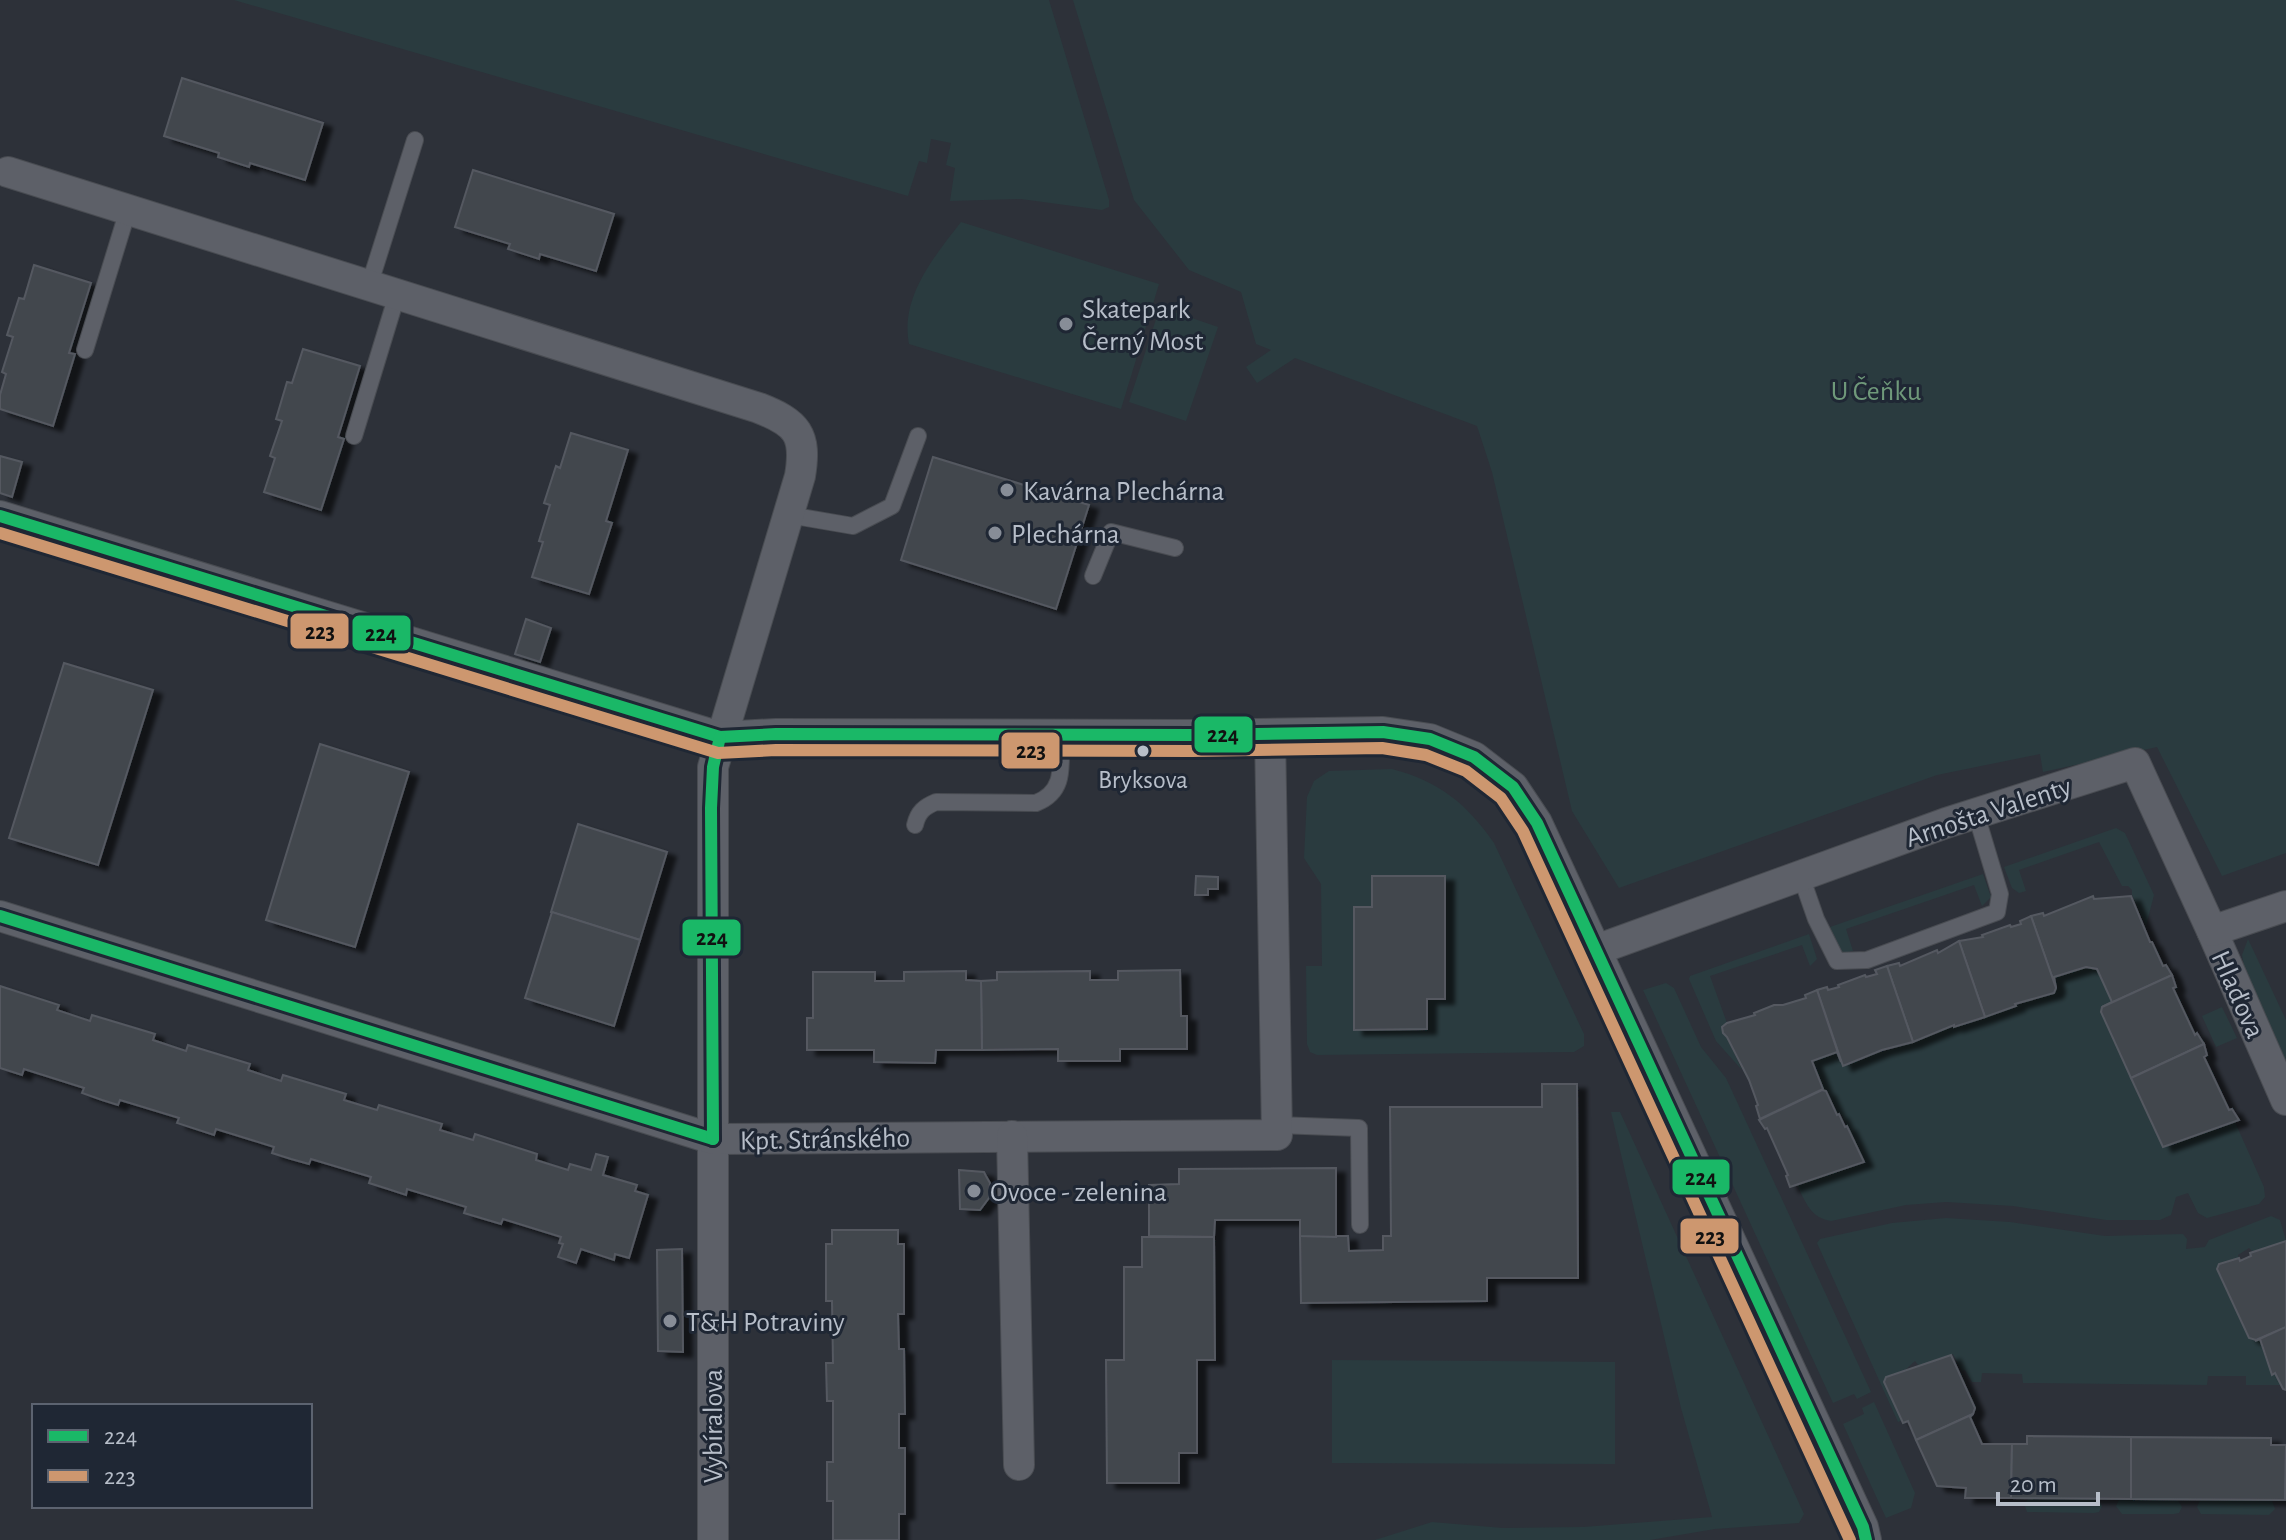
<svg xmlns="http://www.w3.org/2000/svg" width="2286" height="1540" viewBox="0 0 2286 1540" font-family="'Alegreya Sans',sans-serif">
<style>
.green{fill:#2a3b3f;fill-rule:evenodd}
.building{fill:#43474e;stroke:#545961;stroke-width:2;filter:url(#shadow)}
.lines{fill:none;stroke-linecap:round;stroke-linejoin:round}
.lane-casing{stroke:#494c52;stroke-width:18}
.street-casing{stroke:#494c52;stroke-width:32}
.lane{stroke:#5d6068;stroke-width:16}
.street{stroke:#5d6068;stroke-width:30}
.bus-1-casing{stroke:#1f2734;stroke-width:18}
.bus-2-casing{stroke:#1f2734;stroke-width:18}
.bus-1{stroke:#1ab867;stroke-width:12}
.bus-2{stroke:#cd976f;stroke-width:12}
.poi-dot{fill:#878d97;stroke:#1f2734;stroke-width:3}
.bus-dot{fill:#b7bec9;stroke:#1f2734;stroke-width:3}
.labels{text-anchor:middle;stroke-width:6;stroke-linejoin:round;paint-order:stroke}
.bus-label{font-size:26px;fill:#b7bec9;stroke:#1f2734}
.poi-label{font-size:28px;fill:#b7bec9;stroke:#1f2734;text-anchor:start}
.park-label{font-size:28px;fill:#6f997a;stroke:#1f2734}
.street-label{font-size:28px;fill:#b7bec9;stroke:#1f2734}
.line-badge{stroke:#1f2734;stroke-width:3}
.pale-badge-label{font-size:22px;text-anchor:middle;font-weight:bold;fill:#111}
</style>
<defs>
<filter id="shadow"><feDropShadow dx="9" dy="5" stdDeviation="2" flood-color="#0009"/></filter>
</defs>
<rect width="100%" height="100%" fill="#2d3139"/>
<g class="green">
<polygon points="234,0 1049,0 1109,200 1109,207 1102,210 1021,199 950,201 955,168 946,165 951,143 931,139 927,163 919,161 908,196"/>
<polygon points="1073,0 2286,0 2286,853 2222,876 2157,747 2043,772 2040,754 1937,775 1619,888 1572,811 1492,472 1477,426 1295,358 1257,383 1246,367 1271,350 1256,344 1241,292 1189,270 1134,200"/>
<path d="M961,222L1159,284L1121,409L909,344C900,297 934,257 961,222Z"/>
<polygon points="1160,307 1218,327 1186,421 1129,402"/>
<path d="M1392,769C1439,781 1467,804 1494,843L1584,1034V1046L1574,1052L1317,1055L1310,1052L1307,1044L1306,966H1322L1321,884L1304,858L1307,797L1314,781L1329,771ZM1354,907H1372L1445,999H1427L1426,1029H1354Z"/>
<polygon points="2116,828 2125,833 2154,895 2146,926 2132,895 2132,890 2128,886 2122,886 2099,842 2019,870 2026,891 2019,893 2012,888 2004,867"/>
<polygon points="1983,874 1991,897 1982,906 1974,885 1846,929 1853,951 1844,953 1838,949 1830,927"/>
<polygon points="1809,934 1817,959 1810,966 1802,945 1710,976 1727,1023 1722,1027 1723,1033 1727,1037 1742,1070 1716,1041 1689,979 1690,976"/>
<polygon points="2248,939 2286,1020 2286,1061 2245,971 2242,955"/>
<path d="M2087,966L2098,968L2113,1001L2102,1007L2164,1146L2235,1122L2264,1187L2265,1197L2259,1204L2207,1218L2198,1213L2188,1193L2176,1197L2171,1215L2160,1220H2106L2013,1206L1946,1202L1906,1205L1831,1221C1811,1218 1806,1203 1797,1185L1865,1162L1841,1114H1838L1827,1091L1821,1088L1812,1061L1837,1052L1840,1061L1847,1064L1884,1049L1885,1051L1954,1025L2016,1006V1003L2028,999L2029,1001L2055,993L2058,986L2055,977Z"/>
<polygon points="1666,983 1674,988 1701,1047 1726,1078 1871,1392 1857,1399 1854,1394 1833,1403 1643,990"/>
<polygon points="2222,1007 2237,1038 2216,1047 2202,1016"/>
<polygon points="1611,1112 1620,1112 1804,1514 1799,1523 1715,1529 1650,1540 1375,1540 1432,1522 1503,1528 1583,1527 1712,1517 1681,1408"/>
<polygon points="2271,1216 2280,1220 2286,1241 2253,1252 2249,1248 2238,1255 2239,1258 2219,1264 2217,1269 2249,1338 2255,1341 2260,1339 2268,1359 2267,1360 2281,1385 2246,1385 2246,1376 2208,1376 2207,1385 2023,1383 2022,1374 1982,1373 1981,1382 1972,1382 1965,1370 1962,1371 1953,1354 1919,1366 1915,1361 1905,1370 1886,1377 1884,1383 1903,1420 1898,1422 1817,1243 1820,1239 1892,1223 1946,1218 2010,1222 2105,1236 2183,1234 2187,1239 2186,1249 2205,1247 2209,1240"/>
<polygon points="1332,1360 1615,1362 1615,1464 1332,1463"/>
<polygon points="1874,1402 1915,1493 1911,1508 1886,1518 1843,1424 1864,1414 1862,1408"/>
<polygon points="2031,1497 2098,1499 2102,1506 2099,1512 2094,1513 2027,1512 2024,1503"/>
<polygon points="2124,1498 2177,1499 2182,1507 2179,1513 2174,1514 2122,1514 2116,1506 2119,1500"/>
<polygon points="2204,1499 2272,1501 2275,1509 2269,1515 2201,1514 2197,1507 2200,1500"/>
</g>
<g class="building">
<polygon points="182,78 323,123 305,180 250,163 249,167 218,157 219,153 164,136"/>
<polygon points="473,170 614,214 596,271 540,254 539,259 508,249 510,244 455,227"/>
<polygon points="34,265 91,283 69,353 75,354 53,426 0,409 0,395 6,374 2,372 13,337 7,335 19,298 24,299"/>
<polygon points="303,349 360,366 338,437 344,439 321,510 264,492 275,458 270,456 282,421 276,419 287,382 292,383"/>
<polygon points="571,433 628,450 606,521 612,523 589,594 532,577 543,542 539,541 550,505 544,503 556,466 560,468"/>
<polygon points="0,456 22,462 12,497 0,493"/>
<polygon points="933,457 1089,505 1056,609 901,560"/>
<polygon points="526,619 551,628 540,662 515,654"/>
<polygon points="64,663 153,690 98,865 9,838"/>
<polygon points="320,744 409,772 355,947 266,920"/>
<polygon points="578,824 667,852 640,940 551,912"/>
<polygon points="1196,876 1218,877 1218,889 1208,889 1208,895 1195,895"/>
<polygon points="1372,876 1445,876 1445,999 1427,999 1427,1029 1354,1030 1354,907 1372,907"/>
<polygon points="2093,896 2094,899 2131,896 2150,942 2152,942 2163,966 2166,965 2172,975 2102,1007 2112,1002 2097,969 2086,967 2054,977 2056,988 2031,916 2043,913 2044,916"/>
<polygon points="552,912 640,940 614,1026 525,998"/>
<polygon points="2031,916 2056,988 2054,993 2015,1004 2016,1006 1985,1017 1959,941 1983,937 1982,935 2010,925 2011,927 2021,924 2020,921"/>
<polygon points="1959,941 1985,1017 1954,1027 1954,1025 1913,1042 1887,966 1899,963 1900,966 1937,950 1938,953"/>
<polygon points="1887,966 1913,1042 1882,1050 1843,1066 1817,990 1827,987 1828,990 1839,987 1838,985 1865,975 1866,977 1877,974 1875,970"/>
<polygon points="1180,970 1181,1016 1187,1016 1187,1049 1120,1049 1120,1061 1058,1061 1058,1049 982,1050 981,981 997,980 997,972 1090,971 1090,980 1118,980 1118,971"/>
<polygon points="966,971 966,980 981,981 982,1050 936,1050 935,1063 874,1062 874,1050 807,1050 807,1018 813,1018 813,972 875,972 875,981 904,981 904,972"/>
<polygon points="2172,975 2176,987 2173,988 2195,1035 2197,1033 2204,1044 2131,1078 2101,1012 2102,1007"/>
<polygon points="0,986 59,1005 57,1010 90,1021 92,1015 155,1034 153,1040 186,1051 188,1045 250,1064 248,1070 281,1081 283,1075 346,1094 344,1100 377,1110 379,1105 442,1124 440,1130 473,1140 475,1134 537,1154 536,1160 568,1170 570,1164 591,1170 596,1154 608,1157 603,1175 637,1185 635,1191 648,1195 629,1258 615,1254 614,1260 581,1249 576,1263 558,1257 563,1244 559,1243 561,1237 503,1219 501,1224 464,1213 466,1207 407,1189 406,1195 388,1189 369,1183 371,1177 311,1159 309,1164 291,1159 272,1153 274,1147 216,1129 214,1135 177,1123 179,1118 120,1100 118,1105 102,1100 82,1093 84,1088 24,1069 22,1075 0,1068"/>
<polygon points="1817,990 1841,1062 1837,1052 1812,1061 1823,1089 1760,1119 1756,1106 1758,1105 1749,1080 1727,1037 1723,1033 1722,1027 1727,1023 1755,1015 1754,1013 1774,1005 1783,1005 1806,998 1805,995"/>
<polygon points="2204,1044 2207,1055 2204,1057 2229,1110 2232,1109 2239,1120 2163,1147 2131,1078"/>
<polygon points="1542,1084 1577,1084 1578,1278 1487,1278 1487,1301 1301,1303 1300,1236 1348,1236 1349,1251 1383,1250 1383,1236 1391,1236 1390,1107 1542,1107"/>
<polygon points="1822,1090 1826,1091 1837,1115 1839,1114 1845,1127 1847,1126 1864,1162 1790,1187 1786,1176 1788,1175 1767,1128 1765,1129 1759,1120"/>
<polygon points="1336,1168 1336,1237 1300,1236 1300,1220 1215,1220 1214,1237 1149,1236 1149,1185 1179,1184 1179,1169"/>
<polygon points="959,1170 984,1172 986,1176 990,1183 989,1198 980,1210 960,1209"/>
<polygon points="832,1230 898,1230 898,1244 904,1244 904,1314 898,1314 899,1349 904,1349 905,1414 899,1414 899,1448 905,1448 905,1514 899,1514 899,1540 833,1540 833,1501 827,1501 827,1462 833,1462 833,1401 827,1401 826,1363 833,1363 832,1301 826,1301 826,1244 832,1244"/>
<polygon points="1142,1237 1214,1237 1215,1360 1197,1360 1197,1453 1179,1453 1179,1483 1107,1483 1106,1360 1124,1360 1124,1267 1142,1267"/>
<polygon points="2286,1241 2286,1327 2256,1340 2249,1338 2217,1269 2219,1264 2239,1258 2240,1261 2251,1256 2250,1253"/>
<polygon points="682,1249 683,1352 658,1351 657,1250"/>
<polygon points="2286,1327 2286,1390 2283,1389 2275,1373 2272,1375 2260,1339 2255,1341"/>
<polygon points="1951,1355 1975,1408 1973,1414 1916,1440 1908,1421 1903,1423 1884,1382 1886,1377"/>
<polygon points="1973,1414 1970,1417 1982,1444 2012,1444 2011,1498 1965,1498 1966,1488 1937,1486 1916,1440"/>
<polygon points="2027,1436 2131,1437 2131,1499 2011,1498 2012,1444 2027,1444"/>
<polygon points="2131,1437 2271,1438 2271,1445 2286,1445 2285,1500 2131,1499"/>
</g>
<g class="lines">
<defs>
<g id="lane">
<polyline points="369,286 415,140"/>
<polyline points="85,350 128,210"/>
<polyline points="354,436 397,295"/>
<polyline points="789,515 853,526 892,506 918,436"/>
<polyline points="1093,576 1111,532 1175,548"/>
<path d="M915,825C918,812 924,807 936,802L1036,803C1067,791 1060,764 1061,735"/>
<polyline points="1801,876 1816,919 1837,961 1867,960 1997,912 2000,894 1976,814"/>
<polyline points="1277,1125 1359,1128 1360,1225"/>
</g>
<g id="street">
<path d="M8,172L759,408C797,423 807,434 800,476L713,767V1540"/>
<polyline points="0,516 720,737 776,734 1192,735 1383,732 1430,739 1474,757 1513,787 1537,823 1863,1527 1866,1540"/>
<polyline points="0,916 713,1139 1277,1135 1270,734"/>
<polyline points="2212,931 2286,1100"/>
<polyline points="1596,950 1946,823 2135,763 2212,931 2286,906"/>
<polyline points="1012,1136 1019,1465"/>
</g>
</defs>
<use href="#lane" class="lane-casing"/>
<use href="#street" class="street-casing"/>
<use href="#lane" class="lane"/>
<use href="#street" class="street"/>
<defs>
<g id="bus-1">
<polyline points="0,516 720,737 776,734 1192,735 1383,732 1430,739 1474,757 1513,787 1537,823 1863,1527 1866,1540"/>
<polyline points="0,916 713,1139"/>
<polyline points="713,1139 711,808 713,767 720,737"/>
</g>
<polyline id="bus-2" points="0,533 718,753 776,750 1192,751 1382,748 1426,755 1466,771 1501,798 1523,831 1850,1540"/>
</defs>
<use href="#bus-1" class="bus-1-casing"/>
<use href="#bus-2" class="bus-2-casing"/>
<use href="#bus-1" class="bus-1"/>
<use href="#bus-2" class="bus-2"/>
</g>
<g class="poi-dot">
<circle cx="1066" cy="324" r="8"/>
<circle cx="1007" cy="490" r="8"/>
<circle cx="995" cy="533" r="8"/>
<circle cx="974" cy="1191" r="8"/>
<circle cx="670" cy="1321" r="8"/>
</g>
<circle class="bus-dot" cx="1143" cy="751" r="7"/>
<g class="labels">
<g class="bus-label">
<text x="1143" y="788">Bryksova</text>
</g>
<g class="poi-label">
<text x="1082" y="318">Skatepark<tspan x="1082" dy="32">Černý Most</tspan></text>
<text x="1023" y="500">Kavárna Plechárna</text>
<text x="1011" y="543">Plechárna</text>
<text x="990" y="1201">Ovoce - zelenina</text>
<text x="686" y="1331">T&amp;H Potraviny</text>
</g>
<g class="park-label">
<text x="1876" y="400">U Čeňku</text>
</g>
<g class="street-label">
<text transform="translate(1988 811) rotate(-18)" y="10">Arnošta Valenty</text>
<text transform="translate(2239 994) rotate(66)" y="10">Hlaďova</text>
<text transform="translate(825 1138) rotate(-1)" y="10">Kpt. Stránského</text>
<text transform="translate(712 1426) rotate(-90)" y="10">Vybíralova</text>
</g>
</g>
<g class="line-badge">
<rect x="289" y="612" width="61" height="38" rx="8" fill="#cd976f"/>
<rect x="351" y="614" width="61" height="38" rx="8" fill="#1ab867"/>
<rect x="1193" y="715" width="61" height="39" rx="8" fill="#1ab867"/>
<rect x="1000" y="731" width="61" height="39" rx="8" fill="#cd976f"/>
<rect x="681" y="918" width="61" height="39" rx="8" fill="#1ab867"/>
<rect x="1671" y="1158" width="60" height="38" rx="8" fill="#1ab867"/>
<rect x="1679" y="1217" width="61" height="38" rx="8" fill="#cd976f"/>
</g>
<g class="pale-badge-label">
<text x="320" y="639">223</text>
<text x="381" y="641">224</text>
<text x="1223" y="742">224</text>
<text x="1031" y="758">223</text>
<text x="712" y="945">224</text>
<text x="1701" y="1185">224</text>
<text x="1710" y="1244">223</text>
</g>
<rect x="32" y="1404" width="280" height="104" fill="#1f2734" stroke="#5c6370" stroke-width="2"/>
<rect x="48" y="1430" width="40" height="12" fill="#1ab867" stroke="#5c6370" stroke-width="2"/>
<text x="104" y="1444" font-size="24" fill="#b7bec9">224</text>
<rect x="48" y="1470" width="40" height="12" fill="#cd976f" stroke="#5c6370" stroke-width="2"/>
<text x="104" y="1484" font-size="24" fill="#b7bec9">223</text>
<path d="M1998 1492v12h100v-12" fill="none" stroke="#b7bec9" stroke-width="4"/>
<text x="2010" y="1492" font-size="24" fill="#b7bec9" stroke="#1f2734" stroke-width="6" paint-order="stroke">20 m</text>
</svg>
